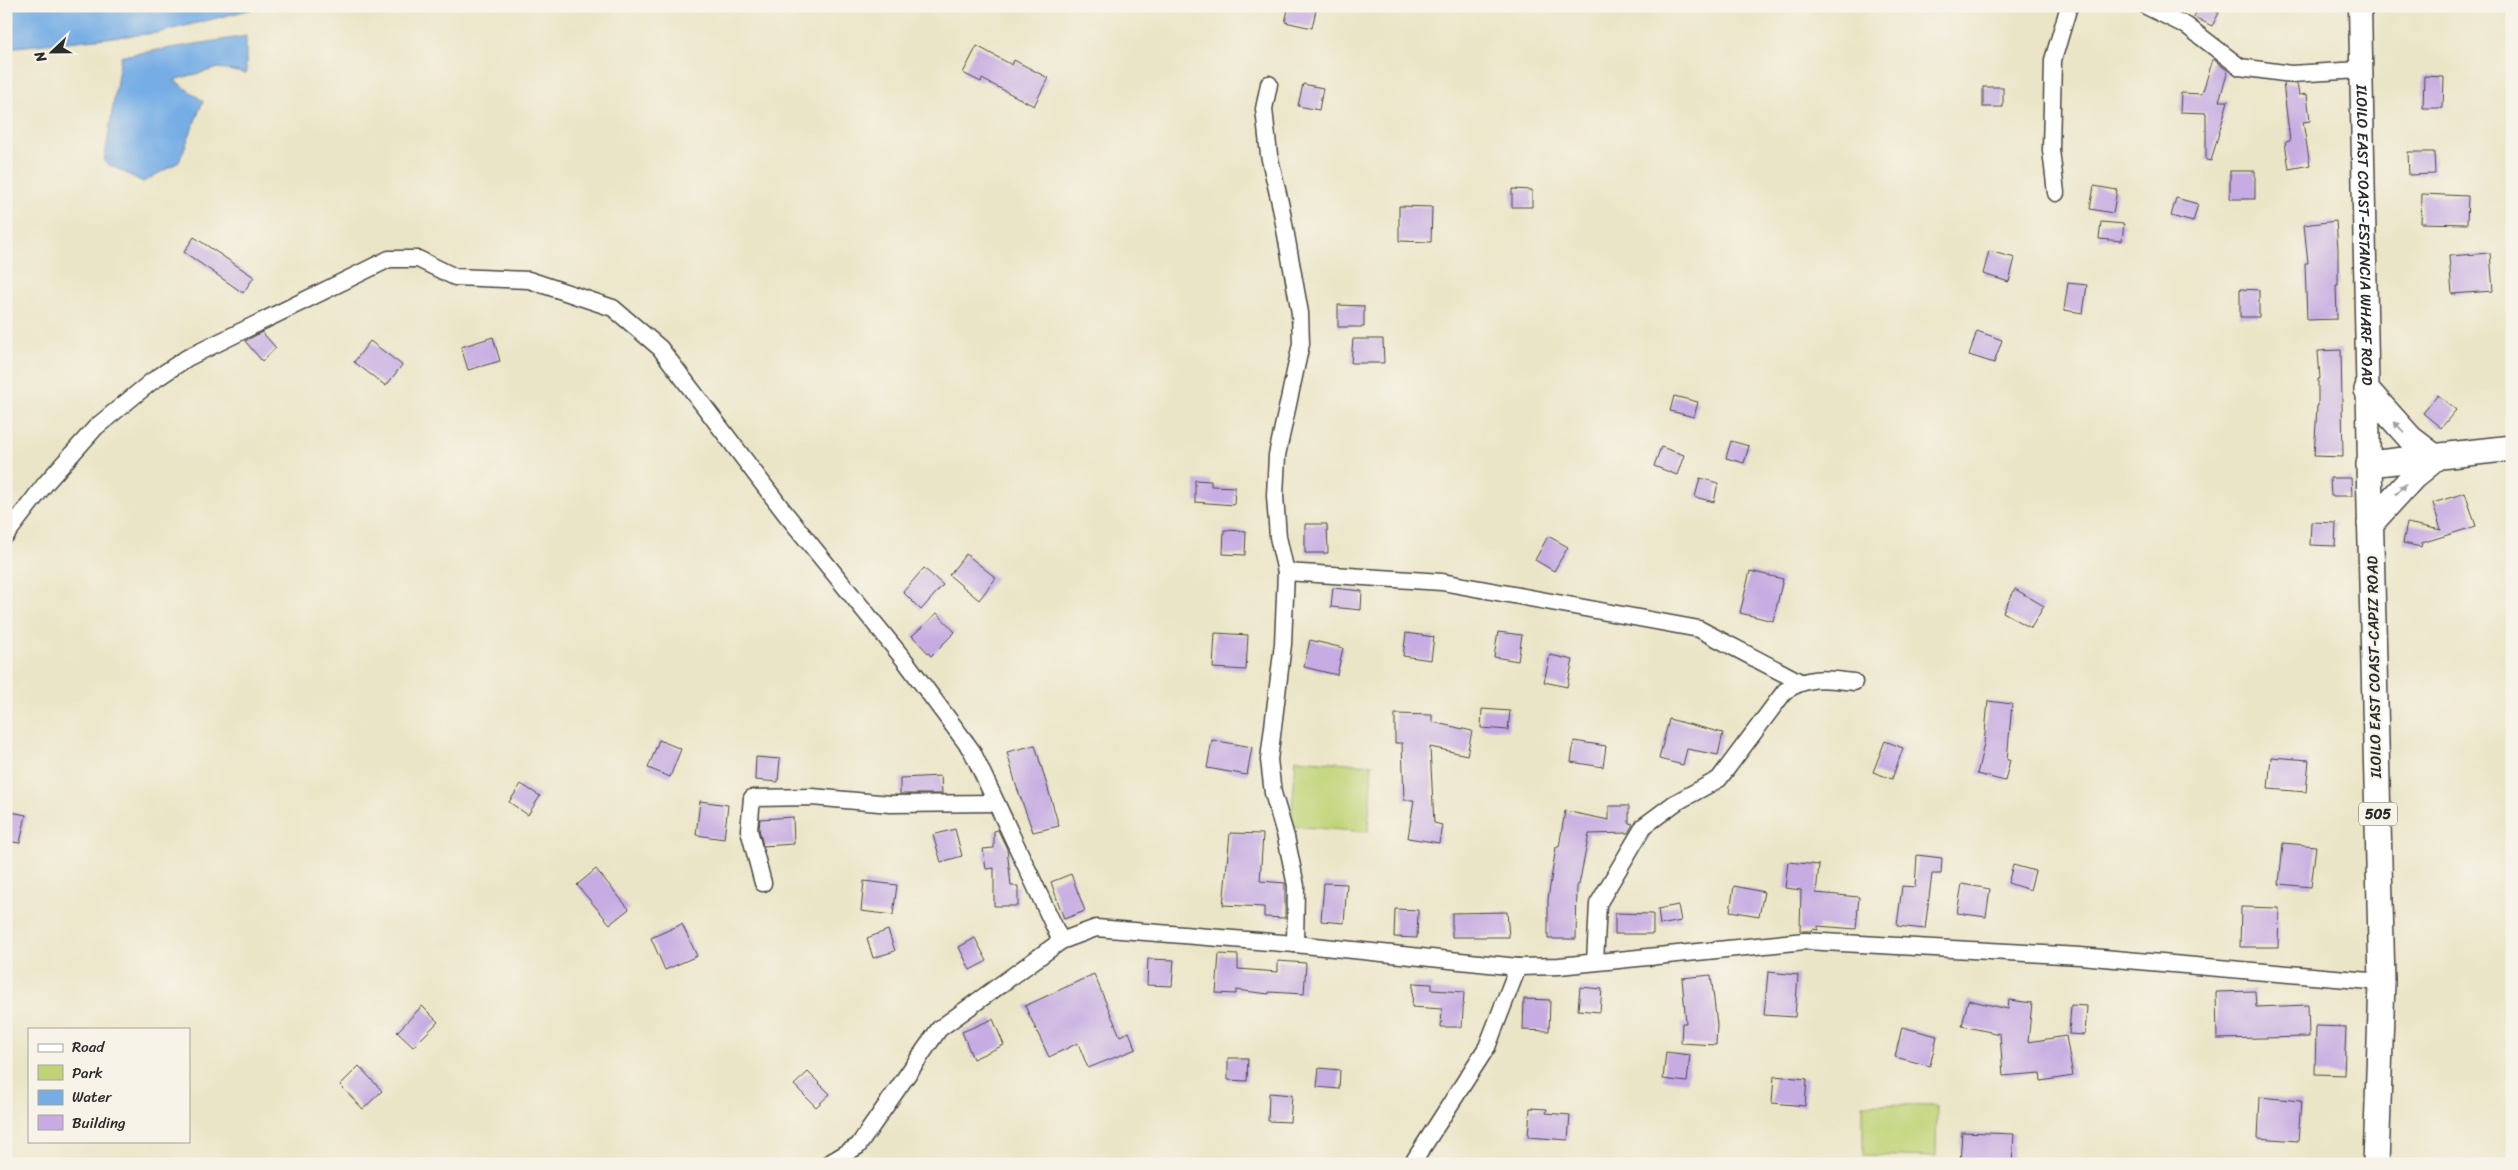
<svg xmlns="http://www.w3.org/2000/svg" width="2518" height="1170" viewBox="0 0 2518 1170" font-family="Sriracha,sans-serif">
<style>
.green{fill:#bfd376;stroke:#757f50}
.water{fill:#76ade5;stroke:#506c88}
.building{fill:#c6ace2}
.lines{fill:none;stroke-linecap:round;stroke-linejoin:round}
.minor-casing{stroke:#484742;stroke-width:19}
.secondary-casing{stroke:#484742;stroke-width:25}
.primary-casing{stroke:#484742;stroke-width:28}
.minor{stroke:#fff;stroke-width:16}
.secondary{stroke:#fff;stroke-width:22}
.primary{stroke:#fff;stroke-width:25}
.oneway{fill:#a0a0a0}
.labels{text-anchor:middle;stroke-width:4.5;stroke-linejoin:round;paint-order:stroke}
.shield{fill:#f7f3e8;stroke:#686764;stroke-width:1}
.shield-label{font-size:14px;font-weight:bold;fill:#2b2b2b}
.street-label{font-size:15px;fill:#2b2b2b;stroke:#f7f3e8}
</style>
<rect width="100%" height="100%" fill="#f7f3e8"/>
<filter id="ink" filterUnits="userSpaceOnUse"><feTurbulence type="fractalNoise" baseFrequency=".02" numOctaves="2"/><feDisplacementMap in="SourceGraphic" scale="10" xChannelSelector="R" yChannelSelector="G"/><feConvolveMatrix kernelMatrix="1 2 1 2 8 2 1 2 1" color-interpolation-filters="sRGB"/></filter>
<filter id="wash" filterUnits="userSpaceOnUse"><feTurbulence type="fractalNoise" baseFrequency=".0096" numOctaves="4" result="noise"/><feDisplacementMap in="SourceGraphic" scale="20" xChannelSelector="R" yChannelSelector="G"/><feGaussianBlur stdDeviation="1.12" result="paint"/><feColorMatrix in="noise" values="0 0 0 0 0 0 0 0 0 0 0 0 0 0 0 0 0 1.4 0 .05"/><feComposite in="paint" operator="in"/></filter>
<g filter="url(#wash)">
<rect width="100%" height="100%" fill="#ebe5c7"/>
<g class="green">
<polygon points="1296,759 1372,765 1368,832 1291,826"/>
<polygon points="1863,1104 1937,1105 1936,1157 1863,1155"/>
</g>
<g class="water">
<polygon points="6,6 265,6 157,33 6,48"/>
<polygon points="246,36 246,74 219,68 174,80 203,101 179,162 143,182 104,162 121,56"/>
</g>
<g id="blocks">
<g class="building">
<polygon points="1289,6 1316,10 1312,28 1285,22"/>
<polygon points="2199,6 2206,6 2219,13 2212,26 2194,17"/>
<polygon points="977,46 1012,65 1014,60 1048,78 1034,106 982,79 981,82 963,73"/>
<polygon points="2213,59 2228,71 2219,101 2228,101 2211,161 2206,160 2206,113 2180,112 2181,93 2202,94"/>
<polygon points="2424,76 2444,77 2443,108 2423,108"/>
<polygon points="2283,83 2297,84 2299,95 2307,94 2310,121 2303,122 2310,165 2289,169 2285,142 2290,141"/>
<polygon points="1303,84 1323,88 1319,110 1298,106"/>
<rect x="1983" y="87" width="20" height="20"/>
<polygon points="2408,152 2434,152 2435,174 2409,175"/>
<rect x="2230" y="171" width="25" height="28"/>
<polygon points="2094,186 2117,190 2113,213 2090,209"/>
<polygon points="1512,189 1532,190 1532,207 1512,207"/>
<polygon points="2422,194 2468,196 2467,224 2421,223"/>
<polygon points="2176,198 2198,204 2193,222 2171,216"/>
<polygon points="1399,206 1432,207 1431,242 1399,241"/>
<polygon points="2336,221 2338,249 2338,285 2336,285 2337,319 2307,320 2305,263 2308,263 2304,225"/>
<polygon points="2101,222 2124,224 2122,241 2099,239"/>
<polygon points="194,237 254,277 243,293 184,252"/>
<polygon points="1989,251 2015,258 2009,282 1983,274"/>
<polygon points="2490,253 2493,291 2452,294 2449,256"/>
<polygon points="2068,283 2087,285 2083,313 2064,310"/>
<polygon points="2240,289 2259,290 2259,317 2240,317"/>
<polygon points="1338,305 1364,306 1364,327 1338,327"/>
<polygon points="1977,331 2002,340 1994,363 1969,355"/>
<polygon points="262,332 276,348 262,361 245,341"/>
<polygon points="493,337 500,361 468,370 461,347"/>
<polygon points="1353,339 1383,339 1384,363 1351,363"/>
<polygon points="370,341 402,365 386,386 354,362"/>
<polygon points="2341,350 2343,457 2314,456 2317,406 2318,406 2318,379 2320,379 2318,351"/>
<polygon points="2438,395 2456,410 2441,428 2423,413"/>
<polygon points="1674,396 1698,402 1694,417 1670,411"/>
<polygon points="1731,441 1749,446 1744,463 1726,458"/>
<polygon points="1661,447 1684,455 1677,475 1654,466"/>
<polygon points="1700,478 1718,483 1714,502 1695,497"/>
<polygon points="2330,478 2351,478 2352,496 2331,496"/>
<polygon points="1195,480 1211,481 1211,486 1235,487 1234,505 1195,502"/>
<polygon points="2465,493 2476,526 2422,543 2421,547 2403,543 2407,523 2441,530 2433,503"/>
<polygon points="2311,522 2336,523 2335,546 2310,545"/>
<polygon points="1305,524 1327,524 1328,553 1305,553"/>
<polygon points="1224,530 1246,531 1245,555 1223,554"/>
<polygon points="1548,536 1568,547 1554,571 1535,560"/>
<polygon points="966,554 996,578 979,600 949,575"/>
<polygon points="924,568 943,585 921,610 903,592"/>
<polygon points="1750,571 1783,579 1773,621 1740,613"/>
<polygon points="1333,588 1362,591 1361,610 1331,607"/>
<polygon points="2015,589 2044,606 2031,628 2003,612"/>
<polygon points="937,613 955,632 931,656 912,636"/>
<polygon points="1498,632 1522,635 1518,661 1494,657"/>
<polygon points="1215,633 1248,635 1246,670 1213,668"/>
<polygon points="1406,633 1434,637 1431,660 1403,656"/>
<polygon points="1310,640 1343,648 1337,675 1304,667"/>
<polygon points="1550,655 1573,660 1567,687 1544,682"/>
<polygon points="1988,701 2012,704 2007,760 2010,760 2005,781 1977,774 1984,744"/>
<polygon points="1482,709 1510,711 1508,730 1481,728"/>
<polygon points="1395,714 1432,715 1432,722 1472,731 1467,755 1430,747 1434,823 1442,825 1439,843 1408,838 1414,800 1404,800 1402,743 1395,743"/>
<polygon points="1669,719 1723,733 1718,755 1687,749 1683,765 1659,759"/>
<polygon points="659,740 681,749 670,777 648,768"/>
<polygon points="1212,740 1252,747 1247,775 1207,768"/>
<polygon points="1574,741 1606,746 1603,767 1571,762"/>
<polygon points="1885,741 1903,748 1892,779 1873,772"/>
<polygon points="1035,745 1059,826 1033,832 1016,785 1007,752"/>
<polygon points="756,757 780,759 778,782 755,780"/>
<polygon points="2271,757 2309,760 2306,792 2268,789"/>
<polygon points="941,776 942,794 900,794 900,778"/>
<polygon points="521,784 540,796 528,815 509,802"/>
<polygon points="700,801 728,805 724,839 696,835"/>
<polygon points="1609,806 1629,806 1629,823 1633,824 1628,833 1589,834 1579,885 1577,885 1576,939 1548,939 1548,899 1556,847 1559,847 1565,811 1609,820"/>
<polygon points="6,811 26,815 20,843 6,841"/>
<polygon points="793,817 794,844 763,846 759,829 760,819"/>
<polygon points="955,829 962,856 941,862 933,835"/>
<polygon points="998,830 1007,849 1011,886 1018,886 1018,906 994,906 994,868 986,869 983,849 994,848 994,831"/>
<polygon points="1230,833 1263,834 1260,881 1285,883 1285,918 1264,917 1264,907 1223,905"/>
<polygon points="2283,843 2316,846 2311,887 2279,884"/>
<polygon points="1917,855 1942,858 1941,874 1932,874 1925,929 1897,926 1902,886 1915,887"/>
<polygon points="1788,862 1819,865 1816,893 1859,897 1856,929 1818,926 1818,930 1813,929 1812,931 1800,931 1801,890 1785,888"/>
<polygon points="2013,865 2035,871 2030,890 2008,883"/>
<polygon points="596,869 629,909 610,924 577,885"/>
<polygon points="1071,874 1085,911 1064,919 1051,882"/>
<polygon points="864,881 897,885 893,915 861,911"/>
<polygon points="1324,883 1347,884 1344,923 1321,921"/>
<polygon points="1962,884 1990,889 1986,917 1957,913"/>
<polygon points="1734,886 1764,892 1759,916 1730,911"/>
<polygon points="1678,905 1681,921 1660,925 1658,909"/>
<polygon points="2241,907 2279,908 2278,947 2240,947"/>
<polygon points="1395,909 1418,910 1417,938 1394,937"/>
<polygon points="1507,912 1509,937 1452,937 1452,913"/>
<polygon points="1615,913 1653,914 1653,934 1615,934"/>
<polygon points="682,924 697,956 665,970 651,938"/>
<polygon points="888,930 895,951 873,958 867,938"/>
<polygon points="975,938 987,961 970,970 959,947"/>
<polygon points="1219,954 1238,955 1238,969 1278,972 1278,961 1306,963 1304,994 1269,992 1269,994 1236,990 1236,994 1216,993"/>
<polygon points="1148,959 1174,960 1172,986 1147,985"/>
<polygon points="1768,972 1798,975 1795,1017 1764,1015"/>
<polygon points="1094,974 1120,1036 1129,1032 1136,1049 1088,1068 1078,1043 1049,1057 1025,1006"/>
<polygon points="1711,975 1717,1025 1716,1045 1681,1043 1682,1023 1686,1023 1682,978"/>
<polygon points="1413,983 1432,984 1432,990 1464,992 1462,1027 1441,1027 1442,1009 1412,1007"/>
<polygon points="1580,987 1602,989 1600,1012 1578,1010"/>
<polygon points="2255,991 2256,1007 2308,1005 2309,1037 2217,1039 2216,992"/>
<polygon points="1524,999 1550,1000 1549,1031 1523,1030"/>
<polygon points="1968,1000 2008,1009 2009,1000 2032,1003 2028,1042 2066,1036 2073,1076 2041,1081 2040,1073 2003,1076 2000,1034 1962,1026"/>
<polygon points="2071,1005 2087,1006 2085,1035 2069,1034"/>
<polygon points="422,1006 438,1022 413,1047 397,1032"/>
<polygon points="993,1019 1004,1045 973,1059 962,1032"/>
<polygon points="2316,1026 2346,1027 2344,1075 2315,1074"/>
<polygon points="1902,1027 1937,1036 1930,1066 1895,1057"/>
<polygon points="1666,1052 1690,1055 1687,1082 1663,1079"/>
<polygon points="1228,1058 1248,1058 1247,1081 1228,1080"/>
<polygon points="359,1066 382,1091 363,1109 340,1085"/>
<polygon points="1319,1068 1340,1070 1339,1089 1317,1087"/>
<polygon points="808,1072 830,1094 816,1107 794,1085"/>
<polygon points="1774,1076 1807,1079 1805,1106 1772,1103"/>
<polygon points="1269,1093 1292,1095 1290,1122 1268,1121"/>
<polygon points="2260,1097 2301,1101 2298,1141 2258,1138"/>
<polygon points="1530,1108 1547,1109 1546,1113 1570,1115 1568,1140 1528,1137"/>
<polygon points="1962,1132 2014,1134 2012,1164 1960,1164"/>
</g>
</g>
</g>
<g filter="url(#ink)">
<use href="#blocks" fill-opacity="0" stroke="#484742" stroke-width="1"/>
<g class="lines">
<defs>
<g id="minor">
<polyline points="2146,6 2187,26 2240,67 2291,74 2360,70"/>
<polyline points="1269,84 1264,109 1269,155 1281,207 1300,313 1301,344 1277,455 1275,496 1278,537 1286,572 1283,644 1269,760 1273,793 1286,837 1296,886 1295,944"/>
<polyline points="2056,193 2051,150 2053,60 2069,6"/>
<polyline points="6,535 46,483 96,427 151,382 187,358 389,259 418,259 455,277 529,280 613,308 660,348 785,513 906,662 972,751 1061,941"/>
<polyline points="1286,572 1442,582 1699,629 1800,682"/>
<polyline points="763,883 749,830 752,798 812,797 890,804 996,803"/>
<path d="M1595,962L1598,904L1644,826L1675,803L1719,779L1785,691C1810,675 1826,679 1854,682"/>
<polyline points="828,1164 858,1146 939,1029 1061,941 1096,928 1295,944 1518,967 1559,966 1805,941 2080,956 2382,982"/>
<polyline points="1412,1164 1487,1047 1518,967"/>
</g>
<g id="secondary">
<path id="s1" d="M2360,6L2369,464"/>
</g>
<g id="primary">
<polyline points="2367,390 2411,439 2436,458 2413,477 2370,524"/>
<polyline points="2376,1164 2382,982 2369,464 2512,448"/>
</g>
</defs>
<use href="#minor" class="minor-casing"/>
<use href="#secondary" class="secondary-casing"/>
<use href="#primary" class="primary-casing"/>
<use href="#minor" class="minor"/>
<use href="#secondary" class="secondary"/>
<use href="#primary" class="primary"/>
</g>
<defs><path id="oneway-solid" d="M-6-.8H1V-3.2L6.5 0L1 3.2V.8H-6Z" transform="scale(1.25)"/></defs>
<g class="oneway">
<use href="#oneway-solid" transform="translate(2399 427) rotate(-134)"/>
<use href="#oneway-solid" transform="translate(2401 489) rotate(-46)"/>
</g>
</g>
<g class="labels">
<rect class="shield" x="2359" y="802.5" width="38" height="23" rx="4"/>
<g class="shield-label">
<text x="2378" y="819">505</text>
</g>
<g class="street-label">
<text dy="5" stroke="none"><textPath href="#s1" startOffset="229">ILOILO EAST COAST-ESTANCIA WHARF ROAD</textPath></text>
<text transform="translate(2374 667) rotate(-91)" y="5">ILOILO EAST COAST-CAPIZ ROAD</text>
</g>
</g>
<rect width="2518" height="1170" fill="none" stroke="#f7f3e8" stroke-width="25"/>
<rect x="28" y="1028" width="162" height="115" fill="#f7f3e8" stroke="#a5a39c"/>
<rect x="38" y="1044" width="25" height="8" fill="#ffffff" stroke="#a5a39c"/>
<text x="72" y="1052" font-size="15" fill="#2b2b2b">Road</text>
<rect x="38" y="1065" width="25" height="15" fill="#bfd376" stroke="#a5a39c"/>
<text x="72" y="1078" font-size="15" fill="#2b2b2b">Park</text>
<rect x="38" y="1090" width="25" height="15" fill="#76ade5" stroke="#a5a39c"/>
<text x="72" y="1102" font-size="15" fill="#2b2b2b">Water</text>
<rect x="38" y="1115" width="25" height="15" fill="#c6ace2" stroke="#a5a39c"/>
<text x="72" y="1128" font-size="15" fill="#2b2b2b">Building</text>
<g transform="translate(52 52) rotate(248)" stroke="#f7f3e8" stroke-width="4" paint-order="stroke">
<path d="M0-4L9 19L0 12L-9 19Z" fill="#2b2b2b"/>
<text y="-8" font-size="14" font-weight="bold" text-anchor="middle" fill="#2b2b2b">N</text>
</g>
</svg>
